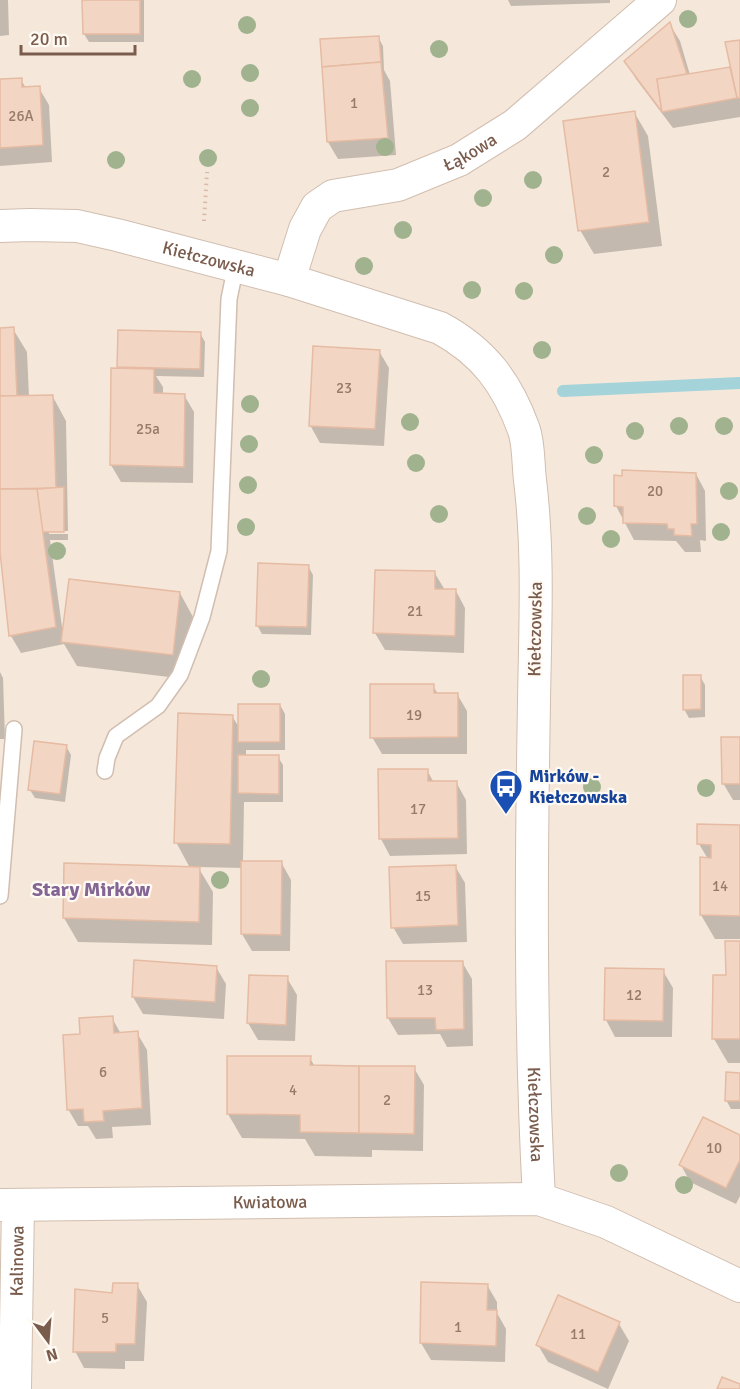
<svg xmlns="http://www.w3.org/2000/svg" width="740" height="1389" viewBox="0 0 740 1389" font-family="Signika,sans-serif">
<style>
.residential{fill:#f5e8da}
.shadow{fill:#0003}
.lines{fill:none;stroke-linecap:round;stroke-linejoin:round}
.stream{stroke:#a5d3da;stroke-width:12}
.building{fill:#f3d5c3;stroke:#e6bba3;stroke-width:1.5}
.lane-casing{stroke:#d1beb0;stroke-width:18}
.street-casing{stroke:#d1beb0;stroke-width:34}
.path{stroke:#d9b8a5;stroke-width:4;stroke-dasharray:1.5 4.5;stroke-linecap:butt}
.lane{stroke:#fff;stroke-width:15}
.street{stroke:#fff;stroke-width:32}
.tree{fill:#a0b28e}
.labels{text-anchor:middle;stroke-width:4.5;stroke-linejoin:round;paint-order:stroke}
.number-label{font-size:15px;fill:#987a6a}
.street-label{font-size:18px;fill:#7a5c4d;stroke:#fffaf3}
.transit-label{font-size:18px;font-weight:bold;fill:#164399;stroke:#fffaf3;text-anchor:start}
.neighbourhood-label{font-size:20px;font-weight:bold;fill:#846695;stroke:#fffaf3}
</style>
<rect width="100%" height="100%" fill="#fdf6ec"/>
<rect class="residential" x="0" y="0" width="740" height="1389"/>
<g class="shadow">
<polygon points="0,0 8,0 9,35 0,36"/>
<polygon points="84,0 144,0 144,42 89,42 84,34"/>
<polygon points="508,0 610,0 610,3 511,6"/>
<polygon points="670,25 680,41 690,75 732,69 740,41 740,117 673,128 636,79 626,62"/>
<polygon points="378,37 383,46 384,70 390,81 396,155 338,159 328,142"/>
<polygon points="21,80 26,88 39,88 49,105 52,162 0,166 0,81"/>
<polygon points="634,112 648,136 662,246 594,254 580,230"/>
<polygon points="0,329 13,329 27,352 29,397 53,397 66,421 68,531 49,531 49,534 68,534 68,540 50,540 63,634 180,593 193,617 186,679 77,666 64,644 21,653 11,636 0,539"/>
<polygon points="200,333 205,342 204,377 156,376 163,387 163,395 184,395 194,412 193,483 121,482 111,465 120,370 118,367"/>
<polygon points="379,351 389,368 384,446 320,443 310,425"/>
<polygon points="696,474 705,491 706,541 700,540 701,552 685,552 676,541 634,540 616,506"/>
<polygon points="308,566 313,575 311,635 262,634 257,625"/>
<polygon points="434,572 445,590 456,591 465,608 464,653 385,650 375,633"/>
<polygon points="0,672 3,678 5,739 0,739"/>
<polygon points="700,676 705,685 705,717 689,718 684,709"/>
<polygon points="433,686 438,694 457,694 467,711 467,754 382,754 372,737"/>
<polygon points="280,705 285,714 285,750 246,750 246,757 278,757 283,765 283,802 244,802 243,862 281,862 291,880 290,951 252,951 242,934 243,868 198,867 213,892 212,945 78,942 64,918 66,865 190,868 176,842 232,716 240,729"/>
<polygon points="740,738 740,800 733,800 723,783"/>
<polygon points="66,746 71,755 65,802 35,798 30,790"/>
<polygon points="427,770 434,783 456,782 466,800 467,854 390,856 381,839"/>
<polygon points="740,826 740,939 715,939 701,915 708,859 699,844"/>
<polygon points="455,866 465,883 467,942 403,944 393,927"/>
<polygon points="740,943 740,1063 728,1063 714,1039 727,976"/>
<polygon points="462,962 472,979 473,1046 447,1047 440,1034 398,1035 388,1018"/>
<polygon points="216,967 226,984 224,1019 143,1014 133,997"/>
<polygon points="663,971 673,988 672,1037 615,1037 606,1020"/>
<polygon points="287,978 297,995 295,1041 258,1040 248,1023"/>
<polygon points="112,1018 121,1034 137,1033 147,1050 151,1125 112,1127 113,1138 96,1139 88,1126 78,1126 68,1109 81,1035"/>
<polygon points="310,1058 315,1067 414,1068 424,1085 423,1151 372,1150 372,1157 315,1156 305,1139 242,1138 228,1114"/>
<polygon points="740,1075 740,1109 731,1109 726,1100"/>
<polygon points="740,1137 740,1196 736,1204 690,1182 681,1165"/>
<polygon points="423,1284 487,1285 497,1302 497,1313 506,1329 505,1362 431,1360 421,1343"/>
<polygon points="137,1285 147,1302 144,1361 125,1361 125,1369 84,1368 75,1351 114,1294"/>
<polygon points="619,1324 629,1341 608,1389 548,1362 538,1345"/>
</g>
<g class="lines">
<polyline class="stream" points="563,391 740,383"/>
</g>
<g class="building">
<polygon points="82,0 140,0 140,34 83,34"/>
<polygon points="670,22 687,74 657,79 662,112 624,61"/>
<polygon points="379,36 381,62 322,67 320,39"/>
<polygon points="740,40 740,98 737,98 725,42"/>
<polygon points="381,62 388,138 327,142 322,67"/>
<polygon points="730,67 737,98 662,112 657,79"/>
<polygon points="22,78 22,87 40,86 43,145 0,148 0,79"/>
<polygon points="635,111 649,222 578,231 563,121"/>
<polygon points="14,327 17,396 0,396 0,328"/>
<polygon points="118,330 201,332 200,369 117,367"/>
<polygon points="313,346 380,350 375,429 309,426"/>
<polygon points="111,368 154,369 154,393 185,394 184,467 110,465"/>
<polygon points="53,395 56,488 0,489 0,396"/>
<polygon points="622,470 696,473 697,524 691,524 692,536 674,535 674,529 668,529 667,524 623,523 623,507 614,506 614,475 622,476"/>
<polygon points="64,487 64,532 42,532 37,489"/>
<polygon points="0,489 37,489 56,627 9,636 0,552"/>
<polygon points="258,563 309,565 307,627 256,626"/>
<polygon points="375,570 435,571 435,589 456,589 455,636 373,633"/>
<polygon points="69,579 180,592 173,655 61,642"/>
<polygon points="683,675 701,675 701,709 683,710"/>
<polygon points="370,684 434,684 434,693 458,693 458,737 370,738"/>
<rect x="238" y="704" width="42" height="38"/>
<polygon points="178,713 233,715 230,844 174,843"/>
<polygon points="721,737 740,737 740,784 722,784"/>
<polygon points="34,741 67,745 60,794 28,790"/>
<polygon points="238,755 279,755 279,794 238,793"/>
<polygon points="378,769 428,769 428,781 457,781 458,838 379,839"/>
<polygon points="697,824 740,825 740,916 700,915 700,857 711,858 711,845 697,844"/>
<polygon points="241,861 282,861 281,935 241,934"/>
<polygon points="64,863 200,867 199,922 63,918"/>
<polygon points="456,865 458,925 391,928 389,867"/>
<polygon points="725,941 740,941 740,1039 712,1039 713,975 726,975"/>
<polygon points="134,960 217,966 215,1002 132,997"/>
<polygon points="386,961 463,961 464,1029 436,1030 435,1018 387,1018"/>
<polygon points="605,968 664,969 663,1021 604,1020"/>
<polygon points="249,975 288,976 286,1025 247,1023"/>
<polygon points="113,1016 114,1033 138,1031 142,1108 103,1111 104,1121 84,1122 83,1109 67,1110 63,1035 80,1034 79,1018"/>
<polygon points="227,1056 311,1056 310,1065 359,1066 359,1133 300,1132 300,1115 227,1114"/>
<polygon points="359,1066 415,1066 414,1134 359,1133"/>
<polygon points="726,1072 740,1073 740,1101 725,1101"/>
<polygon points="703,1117 740,1135 740,1160 726,1188 679,1165"/>
<polygon points="421,1282 488,1284 487,1310 497,1310 496,1346 420,1343"/>
<polygon points="113,1283 138,1283 135,1344 116,1344 116,1352 73,1352 75,1289 112,1293"/>
<polygon points="558,1295 620,1322 598,1372 536,1345"/>
<polygon points="722,1377 740,1384 740,1389 717,1389"/>
</g>
<g class="lines">
<defs>
<g id="lane">
<polyline points="105,771 107,758 116,736 158,706 180,675 202,617 219,551 229,299 236,265"/>
<polyline points="0,896 14,729"/>
</g>
<g id="street">
<path id="s1" d="M0,226L30,225L77,226L117,235L289,280L440,328C484,352 507,383 524,430C529,445 528,464 530,480C539,554 535,629 534,703C531,868 530,1033 539,1199"/>
<path id="s2" d="M289,280L305,229L317,207L333,196L398,185L459,160L515,125L660,0"/>
<path id="s3" d="M0,1205L539,1199L606,1222L740,1286"/>
<path id="s4" d="M15,1389L18,1205"/>
</g>
</defs>
<use href="#lane" class="lane-casing"/>
<use href="#street" class="street-casing"/>
<polyline class="path" points="204,221 207,172"/>
<use href="#lane" class="lane"/>
<use href="#street" class="street"/>
</g>
<g class="tree">
<circle cx="688" cy="19" r="9"/>
<circle cx="247" cy="25" r="9"/>
<circle cx="439" cy="49" r="9"/>
<circle cx="250" cy="73" r="9"/>
<circle cx="192" cy="79" r="9"/>
<circle cx="250" cy="108" r="9"/>
<circle cx="385" cy="147" r="9"/>
<circle cx="208" cy="158" r="9"/>
<circle cx="116" cy="160" r="9"/>
<circle cx="533" cy="180" r="9"/>
<circle cx="483" cy="198" r="9"/>
<circle cx="403" cy="230" r="9"/>
<circle cx="554" cy="255" r="9"/>
<circle cx="364" cy="266" r="9"/>
<circle cx="472" cy="290" r="9"/>
<circle cx="524" cy="291" r="9"/>
<circle cx="542" cy="350" r="9"/>
<circle cx="250" cy="404" r="9"/>
<circle cx="410" cy="422" r="9"/>
<circle cx="679" cy="426" r="9"/>
<circle cx="724" cy="426" r="9"/>
<circle cx="635" cy="431" r="9"/>
<circle cx="249" cy="444" r="9"/>
<circle cx="594" cy="455" r="9"/>
<circle cx="416" cy="463" r="9"/>
<circle cx="248" cy="485" r="9"/>
<circle cx="729" cy="491" r="9"/>
<circle cx="439" cy="514" r="9"/>
<circle cx="587" cy="516" r="9"/>
<circle cx="246" cy="527" r="9"/>
<circle cx="721" cy="532" r="9"/>
<circle cx="611" cy="539" r="9"/>
<circle cx="57" cy="551" r="9"/>
<circle cx="261" cy="679" r="9"/>
<circle cx="592" cy="787" r="9"/>
<circle cx="706" cy="788" r="9"/>
<circle cx="220" cy="880" r="9"/>
<circle cx="619" cy="1173" r="9"/>
<circle cx="684" cy="1185" r="9"/>
</g>
<defs>
<symbol id="bus-pin" viewBox="-11 -11 22 30"><path d="M0 17L-7.5 6A9.5 9.5 0 1 1 7.5 6Z" fill="#1a4fb4" stroke="#fffaf3"/><path d="M-5-6H5V4H4V6H2V4H-2V6H-4V4H-5ZM-3.5-4V0h7V-4ZM-3.5 1.2v1.5H-2V1.2ZM2 1.2v1.5H3.5V1.2Z" fill="#fff"/></symbol>
</defs>
<g fill-rule="evenodd">
<use href="#bus-pin" x="487" y="767" width="38" height="52"/>
</g>
<g class="labels">
<g class="number-label">
<text x="354" y="108">1</text>
<text x="21" y="121">26A</text>
<text x="606" y="177">2</text>
<text x="344" y="393">23</text>
<text x="148" y="434">25a</text>
<text x="655" y="496">20</text>
<text x="415" y="616">21</text>
<text x="414" y="720">19</text>
<text x="418" y="814">17</text>
<text x="720" y="891">14</text>
<text x="423" y="901">15</text>
<text x="425" y="995">13</text>
<text x="634" y="1000">12</text>
<text x="103" y="1077">6</text>
<text x="293" y="1095">4</text>
<text x="387" y="1105">2</text>
<text x="714" y="1153">10</text>
<text x="105" y="1323">5</text>
<text x="458" y="1332">1</text>
<text x="578" y="1339">11</text>
</g>
<g class="street-label">
<text dy="6" stroke="none"><textPath href="#s2" startOffset="243">Łąkowa</textPath></text>
<text dy="6" stroke="none"><textPath href="#s1" startOffset="213">Kiełczowska</textPath></text>
<text transform="translate(535 629) rotate(-89)" y="6">Kiełczowska</text>
<text dy="6" stroke="none"><textPath href="#s1" startOffset="1275">Kiełczowska</textPath></text>
<text dy="6" stroke="none"><textPath href="#s3" startOffset="270">Kwiatowa</textPath></text>
<text dy="6" stroke="none"><textPath href="#s4" startOffset="128">Kalinowa</textPath></text>
</g>
<g class="transit-label">
<text x="529" y="782">Mirków -<tspan x="529" dy="21">Kiełczowska</tspan></text>
</g>
<g class="neighbourhood-label">
<text x="91" y="896">Stary Mirków</text>
</g>
</g>
<g transform="translate(48 1341) rotate(164)" stroke="#fffaf3" stroke-width="4.5" paint-order="stroke">
<path d="M0-4.5L10 22L0 15L-10 22Z" fill="#7a5c4d"/>
<text y="-9" font-size="16" font-weight="bold" text-anchor="middle" fill="#7a5c4d">N</text>
</g>
<path d="M21 45v9h114v-9" fill="none" stroke="#7a5c4d" stroke-width="3"/>
<text x="30" y="45" font-size="18" fill="#7a5c4d" stroke="#fffaf3" stroke-width="4.5" paint-order="stroke">20 m</text>
</svg>
